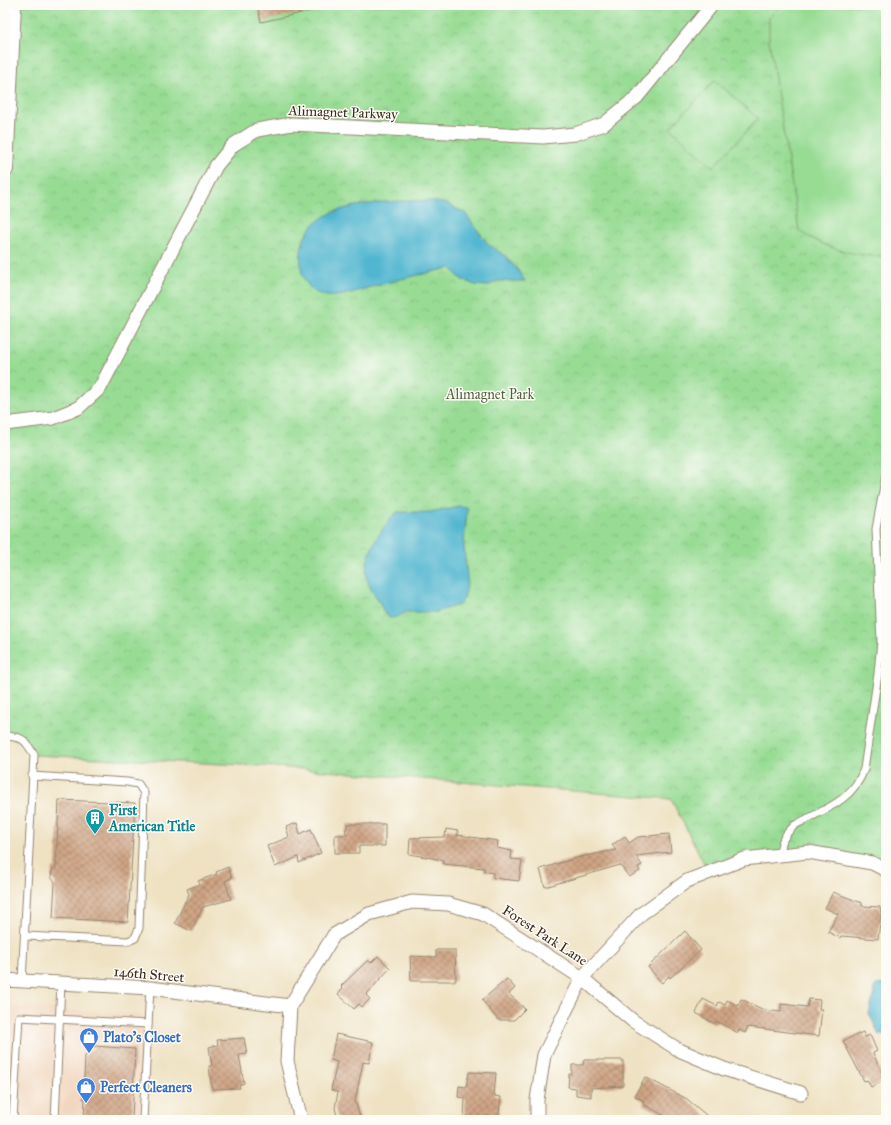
<svg xmlns="http://www.w3.org/2000/svg" width="891" height="1125" viewBox="0 0 891 1125" font-family="'IM FELL Great Primer',serif">
<style>
.built{fill:#f2d5bd}
.park{fill:url(#park-crowns);stroke:#6a8359}
.garden{fill:#98dc94;stroke:#6a8359}
.water{fill:#51b6d0;stroke:#467077}
.building{fill:url(#building-cross-hatch)}
.lines{fill:none;stroke-linecap:round;stroke-linejoin:round}
.service-casing{stroke:#958670;stroke-width:9}
.minor-casing{stroke:#958670;stroke-width:15}
.tertiary-casing{stroke:#958670;stroke-width:18}
.service{stroke:#fff;stroke-width:7}
.minor{stroke:#fff;stroke-width:13}
.tertiary{stroke:#fff;stroke-width:16}
.labels{text-anchor:middle;stroke-width:3;stroke-linejoin:round;paint-order:stroke}
.street-label{font-size:14px;fill:#3b2a1e;stroke:#fdfcf7}
.park-label{font-size:14px;fill:#575f41;stroke:#fdfcf7}
.culture-label{font-size:14px;font-weight:bold;fill:#0d838f;stroke:#fdfcf7;text-anchor:start}
.shop-label{font-size:14px;font-weight:bold;fill:#366cbe;stroke:#fdfcf7;text-anchor:start}
</style>
<defs>
<pattern id="park-crowns" width="20" height="18" patternUnits="userSpaceOnUse"><rect width="20" height="18" fill="#98dc94"/><path d="M2 6a3 3 0 1 1 6 0M12 15a3 3 0 1 1 6 0" fill="none" stroke="#84bd7f"/></pattern>
<pattern id="building-cross-hatch" width="8" height="8" patternUnits="userSpaceOnUse"><rect width="8" height="8" fill="#cfa485"/><path d="M0 0l8 8M0 8l8-8" fill="none" stroke="#a9866c"/></pattern>
</defs>
<rect width="100%" height="100%" fill="#fdfcf7"/>
<filter id="ink" filterUnits="userSpaceOnUse"><feTurbulence type="fractalNoise" baseFrequency=".025" numOctaves="2"/><feDisplacementMap in="SourceGraphic" scale="8" xChannelSelector="R" yChannelSelector="G"/><feConvolveMatrix kernelMatrix="1 2 1 2 8 2 1 2 1" color-interpolation-filters="sRGB"/></filter>
<filter id="wash" filterUnits="userSpaceOnUse"><feTurbulence type="fractalNoise" baseFrequency=".012" numOctaves="4" result="noise"/><feDisplacementMap in="SourceGraphic" scale="16" xChannelSelector="R" yChannelSelector="G"/><feGaussianBlur stdDeviation="0.9" result="paint"/><feColorMatrix in="noise" values="0 0 0 0 0 0 0 0 0 0 0 0 0 0 0 0 0 1.4 0 .05"/><feComposite in="paint" operator="in"/></filter>
<g filter="url(#wash)">
<rect width="100%" height="100%" fill="#efe2c3"/>
<polygon class="built" points="5,1006 147,1015 142,1120 5,1120"/>
<polygon class="park" points="13,5 886,5 886,870 808,852 709,873 671,799 263,766 34,755 27,742 5,736 5,169"/>
<g class="garden">
<path d="M781,5H886V256C856,257 823,248 799,230L769,40V17Z"/>
<polygon points="715,80 758,119 713,167 670,128"/>
</g>
<g class="water">
<path d="M411,200L431,201L447,204L465,213L488,244L505,256L517,269L525,281H496L488,286L475,285L461,279L451,268C424,273 397,280 371,287C358,290 340,298 327,296C313,294 306,285 302,273C300,265 300,254 302,246C312,202 375,204 411,200Z"/>
<path d="M459,506L467,507C467,520 464,534 464,547C465,570 472,583 461,604L436,612H406L397,617L390,618L383,612C381,600 371,593 368,582C360,560 382,526 397,512H430Z"/>
<polygon points="886,984 886,1036 879,1035 869,1013 876,985"/>
</g>
<g id="blocks">
<g class="building">
<polygon points="257,5 315,5 315,10 261,22"/>
<polygon points="59,800 135,803 128,922 53,918 55,882 51,877 52,870 56,867"/>
<polygon points="297,823 300,834 311,829 321,853 299,863 298,857 275,867 267,846 289,837 286,827"/>
<polygon points="347,824 385,824 385,846 359,846 359,853 335,853 335,835 347,835 345,829 347,829"/>
<polygon points="446,829 458,831 457,835 498,841 497,848 512,851 511,859 522,860 519,881 493,878 493,873 484,871 484,868 443,864 443,860 409,854 410,838 445,837"/>
<polygon points="669,834 671,852 636,856 642,865 638,867 640,871 629,877 620,865 545,887 540,869 580,857 616,850 612,845 625,836 629,843 638,837"/>
<polygon points="228,867 232,878 225,881 231,899 203,907 191,931 175,923 189,894 187,889 200,884 198,881 217,874 216,872"/>
<polygon points="833,892 862,903 862,906 880,907 881,914 878,939 841,936 840,938 828,932 838,914 825,908"/>
<polygon points="685,931 701,950 670,978 669,976 662,983 648,967"/>
<polygon points="436,950 455,950 456,981 411,981 410,956 436,957"/>
<polygon points="378,956 390,968 366,995 370,999 362,1007 359,1004 354,1009 338,994 343,988 341,986 368,960 371,963"/>
<polygon points="507,979 515,988 509,994 525,1009 514,1020 498,1020 482,1000"/>
<polygon points="703,999 717,1006 719,1002 725,1005 727,1000 738,1006 741,999 764,1010 781,1012 781,1004 807,1007 809,999 820,1000 819,1009 822,1009 819,1036 748,1027 745,1033 739,1030 738,1033 716,1021 715,1024 696,1013"/>
<polygon points="863,1032 865,1037 870,1035 877,1051 873,1053 885,1080 871,1087 867,1080 864,1081 843,1041"/>
<polygon points="336,1034 373,1042 369,1063 363,1062 355,1101 361,1120 338,1120 335,1108 338,1092 331,1090 337,1062 331,1060"/>
<polygon points="244,1038 247,1054 239,1055 244,1083 239,1085 240,1088 212,1089 209,1066 212,1066 209,1047 218,1045 217,1040"/>
<polygon points="95,1046 135,1049 132,1120 84,1120 85,1099 83,1099 85,1056"/>
<polygon points="584,1060 623,1060 623,1086 591,1088 591,1097 576,1095 576,1088 568,1087 569,1074 572,1074 572,1065 583,1065"/>
<polygon points="469,1072 496,1073 494,1096 501,1097 498,1120 464,1117 465,1098 458,1097 459,1086 466,1087"/>
<polygon points="645,1077 687,1099 712,1120 672,1120 643,1104 644,1101 635,1096"/>
</g>
</g>
</g>
<g filter="url(#ink)">
<use href="#blocks" fill-opacity="0" stroke="#958670" stroke-width="1"/>
<g class="lines">
<defs>
<g id="service">
<path d="M5,736C23,737 25,739 34,755L22,981"/>
<path d="M780,855C781,841 784,835 795,825C823,810 853,801 864,769L878,674L881,641L876,529L886,475"/>
<polyline points="25,936 128,941 135,938 139,928 144,793 138,784 127,782 32,776"/>
<polyline points="13,1120 19,1017 148,1024"/>
<polyline points="55,1120 61,983"/>
<polyline points="143,1120 150,988"/>
</g>
<g id="minor">
<polyline points="5,424 53,418 78,408 100,388 216,166 233,145 257,130 292,124 543,137 575,134 604,124 637,97 712,5"/>
<polyline points="5,980 150,988 290,1006"/>
<polyline points="301,1120 287,1061 290,1006 334,935 369,914 412,902 448,904 483,914 582,978 633,1021 679,1050 724,1069 801,1093"/>
<polyline points="537,1120 537,1100 544,1055 582,978 641,914 687,881 744,859 808,852 872,863 886,870"/>
</g>
<polyline id="tertiary" points="5,169 13,5"/>
</defs>
<use href="#service" class="service-casing"/>
<use href="#minor" class="minor-casing"/>
<use href="#tertiary" class="tertiary-casing"/>
<use href="#service" class="service"/>
<use href="#minor" class="minor"/>
<use href="#tertiary" class="tertiary"/>
</g>
</g>
<defs>
<symbol id="building-pin" viewBox="-11 -11 22 30"><path d="M0 17L-7.5 6A9.5 9.5 0 1 1 7.5 6Z" fill="#0f9aa8" stroke="#fdfcf7"/><path d="M-4-6H4V6H1V3H-1V6H-4ZM-2.5-4.3h1.7v1.8h-1.7ZM.8-4.3h1.7v1.8H.8ZM-2.5-1h1.7V.8h-1.7ZM.8-1h1.7V.8H.8Z" fill="#fff"/></symbol>
<symbol id="shop-pin" viewBox="-11 -11 22 30"><path d="M0 17L-7.5 6A9.5 9.5 0 1 1 7.5 6Z" fill="#3f7fe0" stroke="#fdfcf7"/><path d="M-5-2.5h2.3a2.7 3.5 0 0 1 5.4 0H5L5.5 6h-11ZM-1.5-2.5h3a1.5 2.3 0 0 0-3 0Z" fill="#fff"/></symbol>
</defs>
<g fill-rule="evenodd">
<use href="#building-pin" x="84" y="807" width="22" height="30"/>
<use href="#shop-pin" x="78" y="1026" width="22" height="30"/>
<use href="#shop-pin" x="75" y="1076" width="22" height="30"/>
</g>
<g class="labels">
<g class="street-label">
<text transform="translate(343 112) rotate(2)" y="5">Alimagnet Parkway</text>
<text transform="translate(545 935) rotate(33)" y="5">Forest Park Lane</text>
<text transform="translate(149 974) rotate(5)" y="5">146th Street</text>
</g>
<g class="park-label">
<text x="490" y="399">Alimagnet Park</text>
</g>
<g class="culture-label">
<text x="109" y="815">First<tspan x="109" dy="16">American Title</tspan></text>
</g>
<g class="shop-label">
<text x="103" y="1042">Plato's Closet</text>
<text x="100" y="1092">Perfect Cleaners</text>
</g>
</g>
<rect width="891" height="1125" fill="none" stroke="#fdfcf7" stroke-width="20"/>
</svg>
